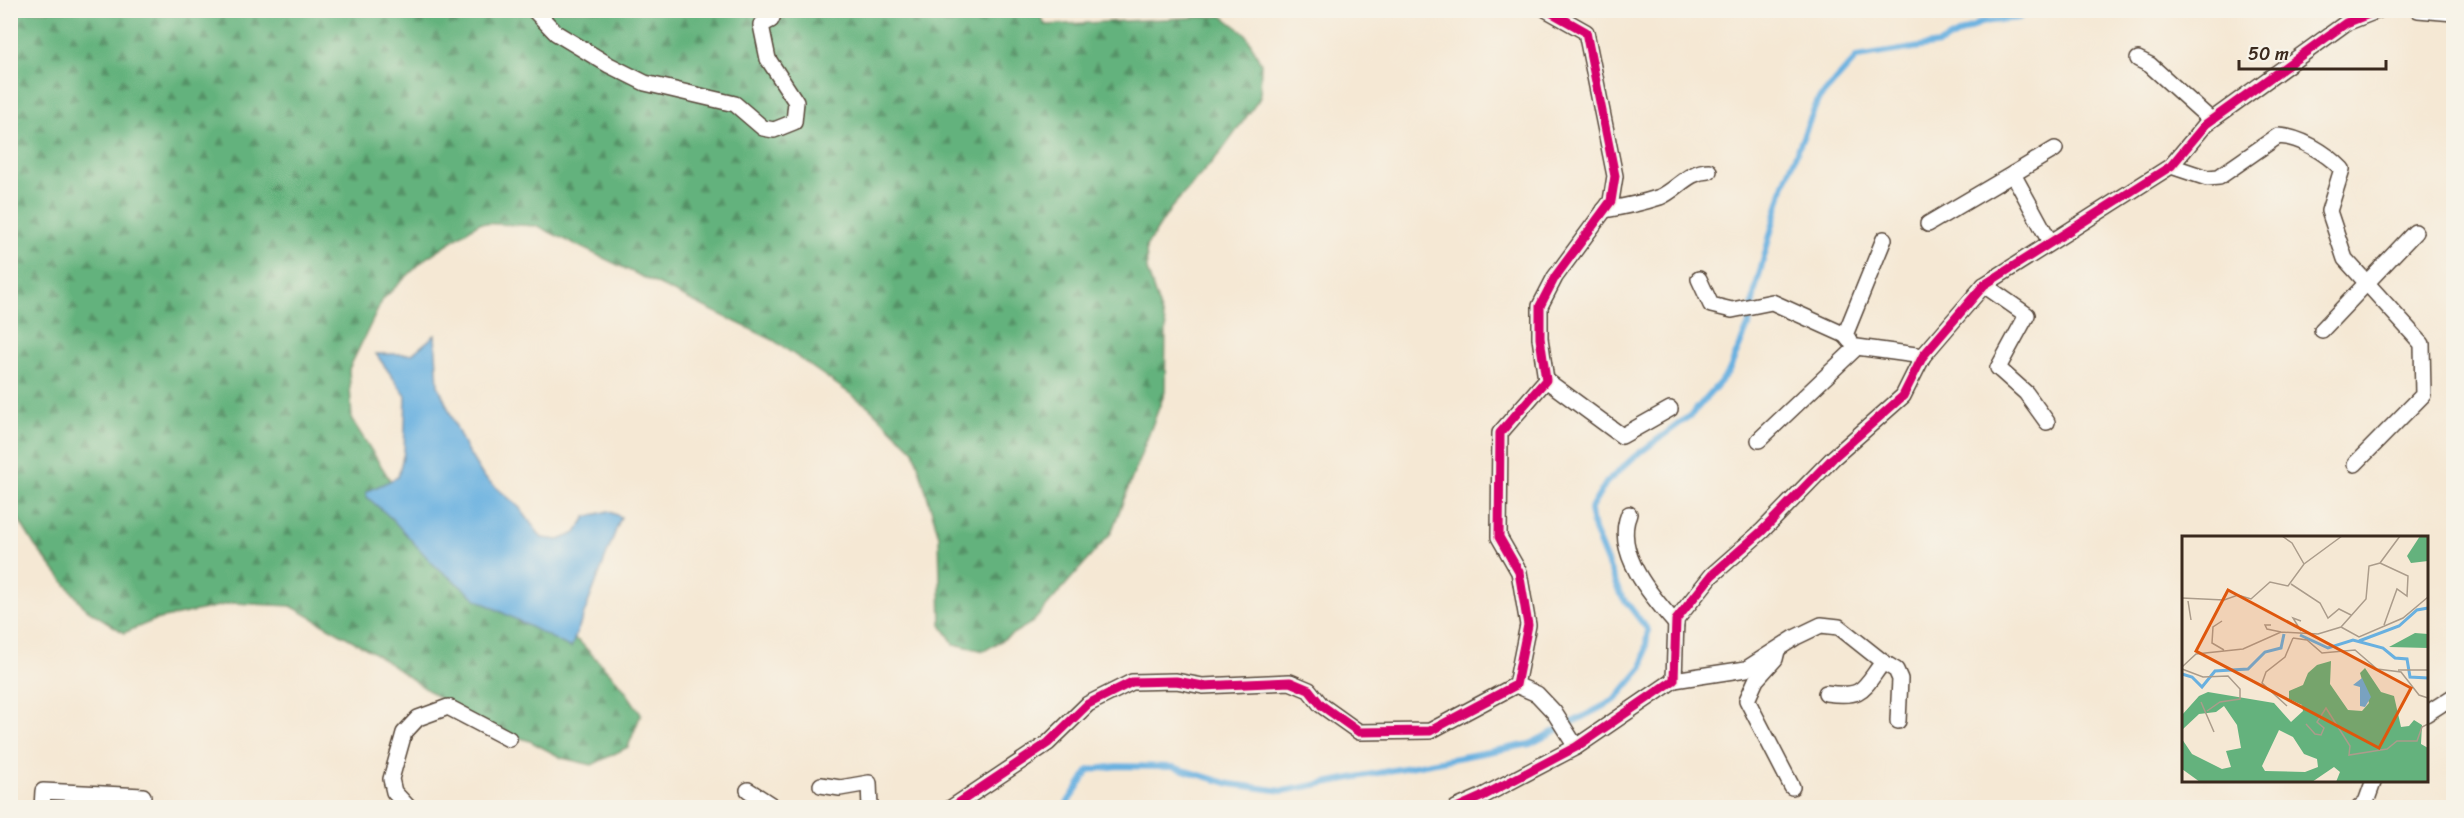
<svg xmlns="http://www.w3.org/2000/svg" width="2464" height="818" viewBox="0 0 2464 818" font-family="Sriracha,sans-serif">
<style>
.forest{fill:url(#forest-firs);stroke:#506e4e;stroke-width:1.5}
.water{fill:#68b0e0;stroke:#526d7f;stroke-width:1.5}
.lines{fill:none;stroke-linecap:round;stroke-linejoin:round}
.stream{stroke:#68b0e0;stroke-width:6}
.minor-casing{stroke:#574639;stroke-width:18}
.minor{stroke:#fff;stroke-width:15}
.cycleway-casing{stroke:#f7f3e8;stroke-width:13}
.cycleway{stroke:#d6006c;stroke-width:9}
.inset-river{fill:none;stroke:#68b0e0;stroke-width:3}
.inset-road{fill:none;stroke:#ab9c8b;stroke-width:1.5}
.view{fill:#df570d;fill-opacity:0.15;stroke:#df570d;stroke-width:3}
.inset-edge{fill:none;stroke:#3b2a1e;stroke-width:3}
</style>
<defs>
<pattern id="forest-firs" width="22" height="20" patternUnits="userSpaceOnUse" patternTransform="scale(1.5)"><rect width="22" height="20" fill="#64b27d"/><path d="M5 1l3.5 6h-7zM16 11l3.5 6h-7z" fill="#549166"/></pattern>
</defs>
<rect width="100%" height="100%" fill="#f7f3e8"/>
<filter id="ink" filterUnits="userSpaceOnUse"><feTurbulence type="fractalNoise" baseFrequency=".0167" numOctaves="2"/><feDisplacementMap in="SourceGraphic" scale="12" xChannelSelector="R" yChannelSelector="G"/><feConvolveMatrix kernelMatrix="1 2 1 2 8 2 1 2 1" color-interpolation-filters="sRGB"/></filter>
<filter id="wash" filterUnits="userSpaceOnUse"><feTurbulence type="fractalNoise" baseFrequency=".008" numOctaves="4" result="noise"/><feDisplacementMap in="SourceGraphic" scale="24" xChannelSelector="R" yChannelSelector="G"/><feGaussianBlur stdDeviation="1.35" result="paint"/><feColorMatrix in="noise" values="0 0 0 0 0 0 0 0 0 0 0 0 0 0 0 0 0 1.4 0 .05"/><feComposite in="paint" operator="in"/></filter>
<g filter="url(#wash)">
<rect width="100%" height="100%" fill="#f5e8d4"/>
<polygon class="forest" points="1036,10 1046,25 1222,16 1246,34 1261,63 1260,98 1221,152 1171,208 1146,247 1147,270 1166,327 1165,392 1111,533 1033,622 984,651 954,644 941,625 939,536 914,451 869,407 773,340 537,226 479,223 426,258 383,299 349,369 352,420 397,491 524,605 581,643 622,686 641,714 628,747 592,765 562,758 530,741 477,724 371,651 291,606 233,603 155,620 124,633 85,608 35,546 11,507 11,11"/>
<polygon class="water" points="435,335 438,385 465,447 483,476 519,507 542,538 559,540 576,533 586,517 608,511 621,517 571,648 478,600 433,564 391,518 367,497 366,492 398,477 404,452 406,396 376,354 412,354"/>
<g class="lines">
<polyline class="stream" points="1064,808 1089,770 1117,766 1173,767 1230,784 1283,791 1530,744 1615,700 1643,667 1648,630 1620,594 1594,530 1590,510 1606,483 1634,457 1692,414 1728,373 1749,324 1755,290 1784,184 1818,100 1857,57 1939,44 1982,22 2019,18 2028,10"/>
</g>
</g>
<g filter="url(#ink)">
<g class="lines">
<defs>
<g id="minor">
<polyline points="534,10 556,33 609,65 645,83 735,104 763,128 774,130 794,122 796,102 768,59 761,25 771,20 775,10"/>
<polyline points="2418,10 2454,13"/>
<polyline points="2138,59 2150,65 2211,120"/>
<path d="M2171,166L2207,178L2219,177L2278,136C2301,137 2326,153 2342,169L2329,211L2345,259L2422,344L2423,395L2355,464"/>
<path d="M1604,210C1623,207 1642,203 1660,197C1677,190 1688,171 1709,171"/>
<polyline points="1928,224 2013,174"/>
<polyline points="2050,242 2013,174 2055,149"/>
<polyline points="1699,279 1711,305 1732,310 1772,302 1845,335"/>
<polyline points="1984,285 2027,315 1998,368 2026,393 2047,422"/>
<polyline points="2322,330 2415,232"/>
<polyline points="1850,341 1845,335 1884,239"/>
<polyline points="1546,380 1622,436 1670,409"/>
<polyline points="1759,440 1857,347 1923,356"/>
<path d="M1629,514C1613,552 1652,597 1676,624"/>
<polyline points="1777,651 1775,659 1756,680 1747,700 1792,787"/>
<polyline points="1883,662 1896,670 1900,679 1898,721"/>
<path d="M1674,680L1746,669L1796,637L1821,625L1839,627L1883,662C1862,690 1864,698 1826,693"/>
<polyline points="1516,685 1537,694 1554,712 1576,747"/>
<polyline points="2426,714 2454,696"/>
<polyline points="821,785 840,788 869,783 870,808"/>
<polyline points="748,790 776,808"/>
<polyline points="42,808 43,791 143,796"/>
<polyline points="409,808 394,792 391,779 404,733 418,718 448,707 509,739"/>
<polyline points="951,808 1048,743 1088,704 1132,682 1176,681 1203,686 1290,682 1309,690 1321,705 1359,732 1430,731 1516,685 1528,625 1519,572 1499,537 1500,433 1546,380 1540,338 1540,306 1555,277 1611,201 1615,176 1586,32 1547,10"/>
<polyline points="1456,808 1481,797 1576,747 1674,680 1676,620 1712,575 1762,531 1833,458 1903,396 1923,356 1984,285 2171,166 2206,124 2346,23 2379,10"/>
<polyline points="2359,808 2366,802 2374,780"/>
</g>
</defs>
<use href="#minor" class="minor-casing"/>
<use href="#minor" class="minor"/>
<defs>
<g id="cycleway">
<polyline points="951,808 1048,743 1088,704 1132,682 1176,681 1203,686 1290,682 1309,690 1321,705 1359,732 1430,731 1516,685 1528,625 1519,572 1499,537 1500,433 1546,380 1540,338 1540,306 1555,277 1611,201 1615,176 1586,32 1547,10"/>
<polyline points="1456,808 1481,797 1576,747 1674,680 1676,620 1712,575 1762,531 1833,458 1903,396 1923,356 1984,285 2171,166 2206,124 2346,23 2379,10"/>
</g>
</defs>
<use href="#cycleway" class="cycleway-casing"/>
<use href="#cycleway" class="cycleway"/>
</g>
</g>
<g transform="translate(2182 536)">
<rect width="246" height="246" fill="#f5e8d4"/>
<path d="M238,0H246V25L229,27L225,20ZM233,97L246,98V112L207,111ZM149,125L148,148L166,174L180,175L187,167L178,137L183,132L199,156L212,160L219,191L227,190L232,184L240,189L239,208L246,212V246H154L158,236L152,231L130,246H18L0,233V203L10,218L40,233L49,231L44,215L59,212L55,189L42,170L34,176L17,178L0,194V179L17,160L26,156L92,167L109,186L121,175L120,169L107,163V155L121,149L126,137L135,129ZM97,194L111,201L122,218L135,223L136,231L123,236L83,235L80,230Z" fill="#64b27d" fill-rule="evenodd"/>
<path d="M180,142L189,161L183,171L178,170V151L171,149Z" fill="#68b0e0"/>
<path class="inset-river" d="M118,99L146,112L171,104L201,112L213,122L225,123L228,141L246,142M177,105L217,90L235,74L246,72M0,138L10,141L20,151L33,135L66,133L83,116L99,112L102,98"/>
<path class="inset-road" d="M100,0L110,7L122,28M198,27L226,40L225,60L215,53L202,89M109,48L138,67L146,82L157,73L169,79M0,62L42,64L56,59L69,63L88,46L106,50L122,28L160,0M6,65L9,84M40,85L31,91L30,107L42,114M119,85L111,82L119,95M89,89H83L85,93L99,96M159,91L177,101L221,82L246,61M111,102L125,104L140,117L173,114L195,133L219,136L237,159L246,162M0,131L14,118L61,113L99,96L136,98L159,91L184,63L187,30L198,27L218,0M0,133L21,141L46,140L58,153V163L38,166L25,175M216,134H246M19,166L32,196M105,170L80,147L84,136L103,121L111,102M124,188L133,198L139,199L142,192L135,186L144,172L168,210L167,219L205,213L215,205H235L240,191L246,188"/>
<path class="view" d="M46,54L229,152L197,212L14,115Z"/>
<rect width="246" height="246" class="inset-edge"/>
</g>
<rect width="2464" height="818" fill="none" stroke="#f7f3e8" stroke-width="36"/>
<path d="M2239 60v9h147v-9" fill="none" stroke="#3b2a1e" stroke-width="3"/>
<text x="2248" y="60" font-size="18" fill="#3b2a1e" stroke="#f7f3e8" stroke-width="4.5" paint-order="stroke">50 m</text>
</svg>
